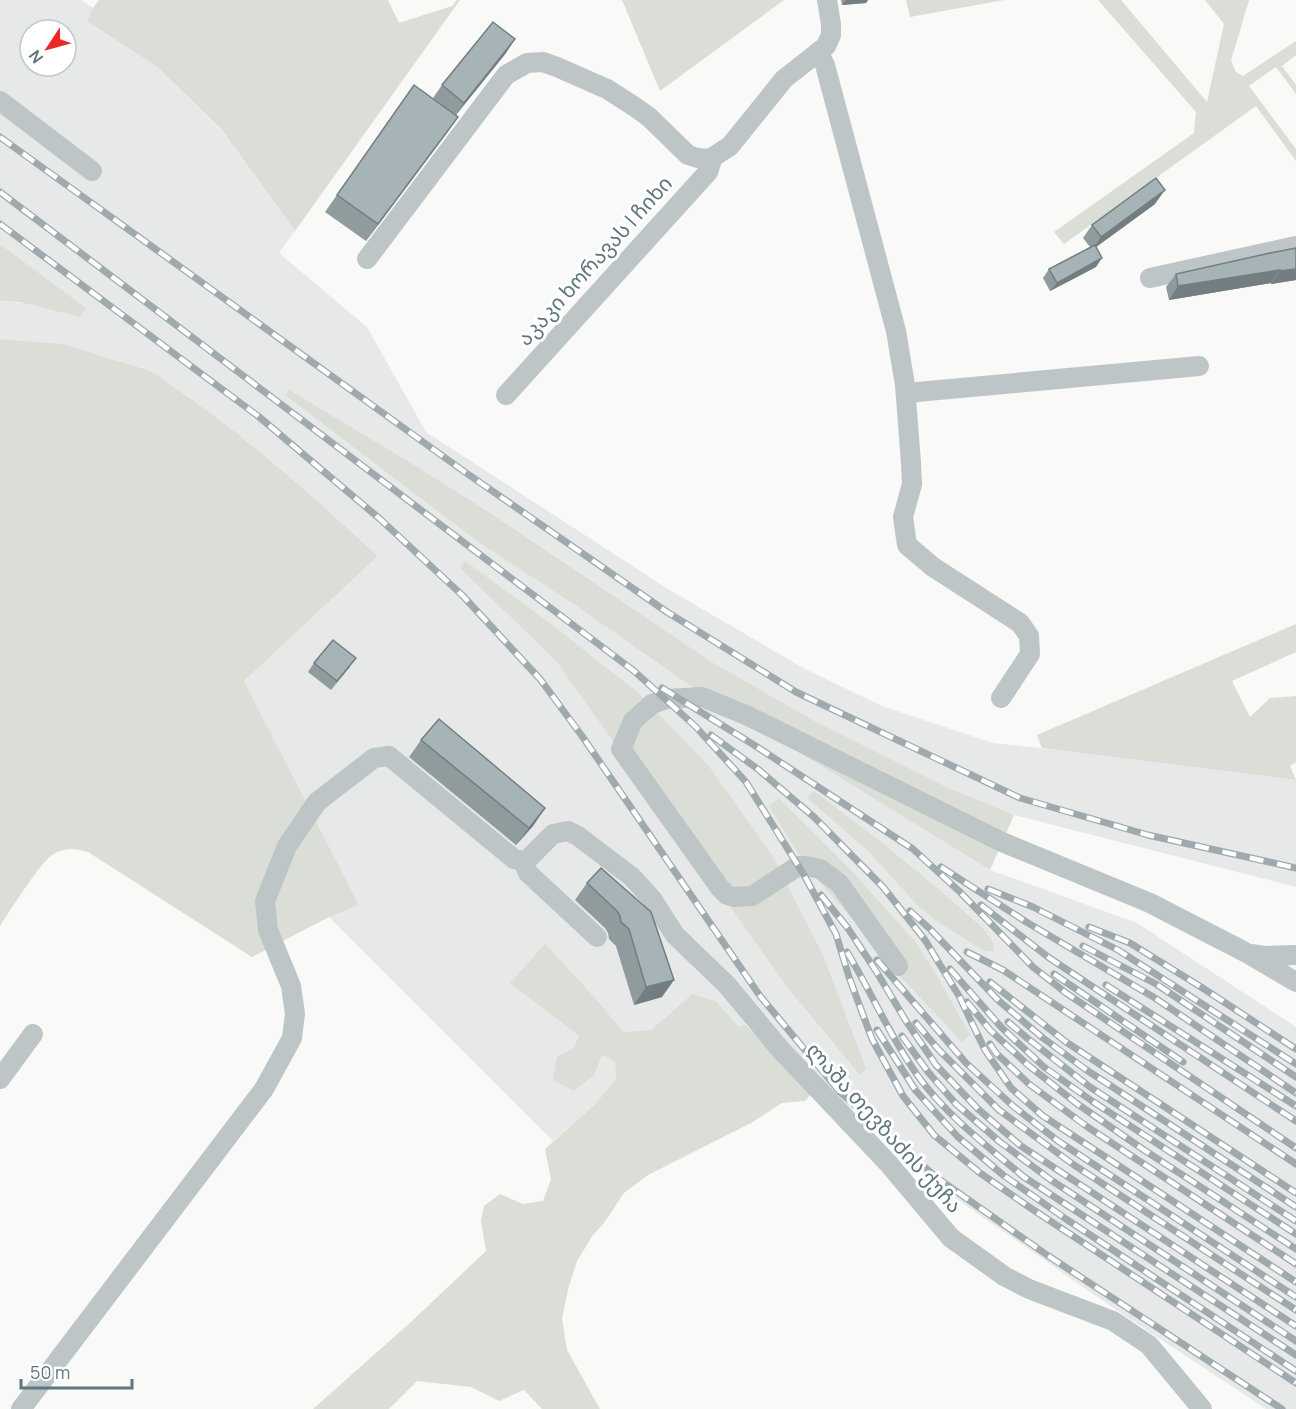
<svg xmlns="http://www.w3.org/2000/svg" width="1296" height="1409" viewBox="0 0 1296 1409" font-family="Manrope,'Noto Sans Georgian',sans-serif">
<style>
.built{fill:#e7e9e8;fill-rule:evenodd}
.green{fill:#daded6}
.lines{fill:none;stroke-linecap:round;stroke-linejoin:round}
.minor{stroke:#bdc5c7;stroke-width:20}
.rail-casing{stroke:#9faaae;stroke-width:7}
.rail{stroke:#fff;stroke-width:4.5;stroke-dasharray:14;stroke-linecap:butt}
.wall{fill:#8f9b9d}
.shaded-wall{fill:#747e80}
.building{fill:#a6b4b7;stroke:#747e80;stroke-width:1.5}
.labels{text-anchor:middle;stroke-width:6;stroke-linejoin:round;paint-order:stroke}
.street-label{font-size:21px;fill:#5e767d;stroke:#fff}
</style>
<rect width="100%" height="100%" fill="#f9f9f7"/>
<path class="built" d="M0,0H82L93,8L88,21L156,66L221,130L295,231L279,253L367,327L426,432L668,589L805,669L882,706L993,743L1075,752L1296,780V887L1014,815L947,787L813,720L712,662L495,516L413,464L288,389L286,396L478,542L578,607L686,683L990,870L1137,923L1296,1027V1409H1266L1106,1303L935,1184L834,1093L763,1017L745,1024L739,1027L716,1001L692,994L651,1030L624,1032L596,999L574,1047L557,1057L595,1074L602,1055L615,1062L616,1079L595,1104L553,1141L329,917L359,905L244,681L378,556L304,489L238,434L194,401L151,371L63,344L0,339V301L86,308L0,244ZM30,30H66V66H30ZM461,568L708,765L834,1045L789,990L556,661ZM814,792L875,837L939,889L983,928L916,904L868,851L807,798ZM770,806L853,872L884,907L856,923L806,865Z"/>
<g class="green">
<polygon points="99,0 388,0 399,23 452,6 457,0 460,0 295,231 221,129 156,66 87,21 93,8"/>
<polygon points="622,0 784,0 660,91"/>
<polygon points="906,0 1004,0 910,17"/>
<polygon points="1098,0 1121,0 1207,102 1224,24 1205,0 1249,0 1231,61 1236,72 1243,76 1296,41 1296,55 1282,66 1296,85 1296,94 1276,67 1249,86 1296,149 1296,161 1256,106 1064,244 1054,232 1194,133 1196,112"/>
<polygon points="0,244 86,308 80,317 20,302 0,301"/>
<path d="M0,339L63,344L151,371L194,401L238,434L304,489L378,556L244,681L359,905L329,917L252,957L88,852C76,849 68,847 55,853C42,859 10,911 0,926Z"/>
<polygon points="288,389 413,464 495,516 712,662 813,720 947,787 1014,815 990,870 686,683 578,607 478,542 286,396"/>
<polygon points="465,561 547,621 636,691 708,765 772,855 822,953 866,1068 860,1075 789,990 556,661 460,568"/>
<polygon points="1296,624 1296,652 1232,681 1250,717 1270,698 1296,696 1296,762 1290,766 1296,780 1042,748 1037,735"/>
<polygon points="814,791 875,837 939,889 983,928 994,944 994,951 984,951 935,920 916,904 868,851 807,798"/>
<polygon points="779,798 853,872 917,944 941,983 970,1035 962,1042 899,975 856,923 824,887 806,866 769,806"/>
<polygon points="545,944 596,999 624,1032 651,1030 692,994 716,1001 739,1027 745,1024 812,1093 805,1101 782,1103 751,1123 648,1175 624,1193 604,1223 593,1235 577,1261 569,1286 562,1318 567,1350 600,1409 542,1409 524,1390 499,1401 471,1387 417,1381 389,1409 313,1409 412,1321 486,1251 481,1221 484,1206 500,1194 523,1204 543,1201 551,1179 545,1149 595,1104 616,1079 615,1062 602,1055 595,1074 574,1091 553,1080 557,1057 574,1047 579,1036 510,983"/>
</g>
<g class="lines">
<g class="minor">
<polyline points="818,52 825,65 896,331 905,385 911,463 912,484 903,517 907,545 933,567 1020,623 1029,636 1030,654 1001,698"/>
<polyline points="0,101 92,171"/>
<polyline points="367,259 506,75 527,63 543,62 557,67 607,89 635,107 649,117 688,155 698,158 706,159 713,157 730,146 784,79 826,46 831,35 831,24 827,0"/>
<polyline points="1150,278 1296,246"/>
<polyline points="906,393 1199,366"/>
<polyline points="506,395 708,172 713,157"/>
<polyline points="523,861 528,873 597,937"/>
<polyline points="1253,954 1265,956 1296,955"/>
<polyline points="898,966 839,883 820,869 806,866 798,866 752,896 734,897 727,895 720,888 621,749 633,721 652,704 666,699 702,697 746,715 1002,842 1150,903 1245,952 1296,982"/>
<polyline points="0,1079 33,1034"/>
<polyline points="21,1409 264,1089 292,1038 295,1014 291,986 268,930 265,901 287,846 317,802 374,758 389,756 514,859 523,861 529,858 553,834 568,831 578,836 632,877 652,899 675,935 727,985 780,1049 888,1163 951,1238 1004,1276 1029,1289 1113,1321 1149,1345 1202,1409"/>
</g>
<defs>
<g id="rail">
<polyline points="0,137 462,470 667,612 796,692 1020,798 1148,835 1296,868"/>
<polyline points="0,192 634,671 695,726 746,782 804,875 836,934 849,977 872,1039 903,1096 934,1135 980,1173 1032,1209 1296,1383"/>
<polyline points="0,224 258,416 380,519 462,595 540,679 582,736 760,996 840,1092 936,1177 1047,1255 1282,1409"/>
<polyline points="662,688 754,745 913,849 960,892 1033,967 1066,993 1296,1148"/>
<polyline points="711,735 759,770 814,817 883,887 925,940 959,996 985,1050 1011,1088 1043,1116 1296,1282"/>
<polyline points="941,867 1028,923 1155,998 1296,1093"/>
<polyline points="988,889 1033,907 1118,950 1296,1064"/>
<polyline points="821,895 847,927 876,971 906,1021 936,1065 978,1109 1021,1146 1296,1326"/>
<polyline points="981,905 1048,957 1081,979 1296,1121"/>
<polyline points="910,911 930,929 999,1001 1043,1038 1085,1069 1296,1207"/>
<polyline points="1089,927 1130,943 1201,987 1296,1049"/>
<polyline points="1083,946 1156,984 1296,1077"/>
<path d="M847,952C872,993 890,1037 918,1076C946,1115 987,1146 1024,1177L1296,1355"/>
<polyline points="967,952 1003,970 1296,1164"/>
<polyline points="877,960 966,1063 1013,1106 1058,1141 1296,1297"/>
<polyline points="950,969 1002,1028 1044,1067 1092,1101 1296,1234"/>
<polyline points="1054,974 1183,1062"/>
<polyline points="990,982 1066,1042 1296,1193"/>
<polyline points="1106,985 1296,1106"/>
<polyline points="967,1002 991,1031 1028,1065 1076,1103 1144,1150 1296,1249"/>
<polyline points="1008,1022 1027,1038 1090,1087 1296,1221"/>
<polyline points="916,1023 938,1049 999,1110 1074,1165 1296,1310"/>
<polyline points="877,1030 916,1091 958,1137 1003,1175 1066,1219 1296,1371"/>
<polyline points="902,1036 928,1072 956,1104 1000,1142 1051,1180 1296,1341"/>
<polyline points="990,1044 996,1053 1029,1084 1089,1128 1296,1264"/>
</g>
</defs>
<use href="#rail" class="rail-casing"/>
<use href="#rail" class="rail"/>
</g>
<g class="wall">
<polygon points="841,0 868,0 866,3 842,5"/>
<polygon points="506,53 456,115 458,117 446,134 366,241 325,212 414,85 439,103 433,98 442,85"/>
<polygon points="1155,204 1096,247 1096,267 1050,291 1043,278 1049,269 1090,247 1083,238 1092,225"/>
<polygon points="1296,248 1296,280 1271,284 1271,283 1169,300 1166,287 1176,274"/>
<polygon points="314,663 350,667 331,690 308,672"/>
<polygon points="421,740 545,808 533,826 516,845 409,757"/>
<polygon points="601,868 662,997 634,1005 616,946 609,939 608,933 605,928 575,900 587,883"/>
</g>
<g class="shaded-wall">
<polygon points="846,0 868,0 866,3 842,5"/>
<polygon points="515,39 506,53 455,116 464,103"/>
<polygon points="458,117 446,134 366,241 378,224"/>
<polygon points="1165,190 1155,204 1092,250 1101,237"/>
<polygon points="1102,258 1096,267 1050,291 1057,283"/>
<polygon points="1296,269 1296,280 1271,284 1280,271"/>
<polygon points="1280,270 1271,283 1169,300 1178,286"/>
<polygon points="545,808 533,826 516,845 529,828"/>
<polygon points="674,980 662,997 634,1005 646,987"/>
</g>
<g class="building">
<polygon points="493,22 515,39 464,103 442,85"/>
<polygon points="414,85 458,117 378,224 337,195"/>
<polygon points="1156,178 1165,190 1101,237 1092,225"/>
<polygon points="1095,245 1102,258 1057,283 1049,269"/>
<polygon points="1296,248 1296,269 1280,271 1280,270 1178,286 1176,274 1270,253"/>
<polygon points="333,640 356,658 337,681 314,663"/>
<polygon points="439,719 545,808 529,828 421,740"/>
<polygon points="601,868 651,912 674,980 646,987 629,929 621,922 620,916 617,911 587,883"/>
</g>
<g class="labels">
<g class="street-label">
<text transform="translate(595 261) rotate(-48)" y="7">აკაკი ხორავას I ჩიხი</text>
<text transform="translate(884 1128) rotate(48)" y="7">ლაშა თევზაძის ქუჩა</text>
</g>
</g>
<g transform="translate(48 48) rotate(234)"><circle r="28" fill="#ffffff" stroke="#bfc8cb" stroke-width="1.5"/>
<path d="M0-4.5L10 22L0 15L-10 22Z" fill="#ec2a24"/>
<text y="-9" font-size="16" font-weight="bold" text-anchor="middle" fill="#5e767d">N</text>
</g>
<path d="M21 1379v9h111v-9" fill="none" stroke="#5e767d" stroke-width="3"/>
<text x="30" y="1379" font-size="18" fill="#5e767d" stroke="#ffffff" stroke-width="4.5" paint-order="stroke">50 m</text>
</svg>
